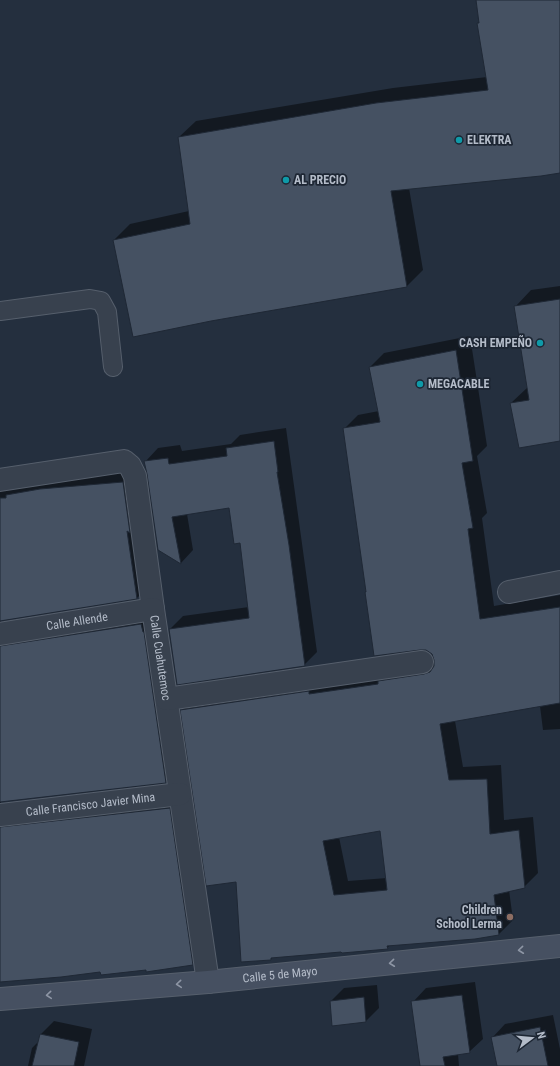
<svg xmlns="http://www.w3.org/2000/svg" width="560" height="1066" viewBox="0 0 560 1066" font-family="'Roboto Condensed',sans-serif">
<style>
.shadow{fill:#0007;fill-rule:evenodd}
.building{fill:#455162;stroke:#1f2835;fill-rule:evenodd}
.lines{fill:none;stroke-linecap:round;stroke-linejoin:round}
.lane-casing{stroke:#565f6c;stroke-width:20}
.street-casing{stroke:#565f6c;stroke-width:24}
.secondary-casing{stroke:#565f6c;stroke-width:24}
.lane{stroke:#38414e;stroke-width:18}
.street{stroke:#38414e;stroke-width:22}
.secondary{stroke:#465061;stroke-width:22}
.oneway{stroke:#8e96a5}
.culture-dot{fill:#0f9aa8;stroke:#1d2633;stroke-width:1.5}
.education-dot{fill:#8d6e63;stroke:#1d2633;stroke-width:1.5}
.labels{text-anchor:middle;stroke-width:3.5;stroke-linejoin:round;paint-order:stroke}
.poi-label{font-size:12px;font-weight:bold;fill:#b4bcc9;stroke:#1d2633;text-anchor:start}
.street-label{font-size:12px;fill:#b4bcc9;stroke:#1d2633}
</style>
<rect width="100%" height="100%" fill="#242f3e"/>
<g class="shadow">
<polygon points="477,0 560,0 560,172 409,188 423,270 407,286 114,240 130,224 189,211 179,137 196,121 393,88 487,77"/>
<polygon points="560,286 560,440 511,403 528,387 515,307 531,290"/>
<path d="M470,336L487,446L477,456L487,513L482,518L494,606L560,595V729L543,730L540,706L455,721L463,767L501,765L504,820L533,817L538,873L524,887L509,890L513,920L499,934L474,938L390,945L387,948L342,951L273,957L271,959L237,880L182,710L196,696L435,661L344,429L358,415L379,411L370,367L384,353ZM381,830L387,878L348,881L339,837Z"/>
<polygon points="286,428 317,652 304,665 170,629 183,616 249,607 240,542 230,507 187,514 193,550 181,563 145,462 158,448 180,445 182,451 231,444 240,435"/>
<polygon points="137,469 151,584 137,598 1,620 1,621 4,629 155,610 179,768 166,782 1,801 1,803 4,809 183,795 206,951 192,964 147,969 101,970 0,982 0,487"/>
<polygon points="475,982 483,1039 469,1052 458,1054 459,1066 421,1066 413,1002 426,988"/>
<polygon points="377,985 379,1008 366,1021 331,1001 344,988"/>
<polygon points="553,1015 560,1049 560,1066 498,1066 492,1038 505,1024"/>
<polygon points="54,1021 92,1029 84,1066 28,1066 32,1048 39,1041 41,1034"/>
</g>
<g class="building">
<polygon points="476,0 560,0 560,173 541,176 391,191 407,287 211,321 133,337 113,240 190,224 178,137 376,103 488,90 477,23 479,23"/>
<polygon points="560,299 560,441 519,448 510,403 529,400 514,306"/>
<path d="M456,350L473,461L462,463L473,528L468,529L480,619L560,607V703L440,724L449,780L487,779L490,834L519,830L525,888L494,895L499,935L475,939L387,946L388,949L342,953L341,952L271,958V960L241,962L236,882L206,886L180,710L309,691V694L378,684V681L424,674L430,672L434,666V660L432,654L426,650H420L374,656L365,592H366L343,428L380,422L369,367ZM380,831L387,890L334,895L323,841Z"/>
<polygon points="274,441 278,472 277,472 289,545 305,666 177,685 169,629 249,618 240,543 234,544 229,508 172,517 181,564 158,550 147,474 144,461 168,458 169,464 227,456 226,448"/>
<polygon points="123,482 130,533 127,531 137,599 0,621 0,498 6,498 6,495 40,489"/>
<polygon points="141,624 143,632 144,632 166,783 0,802 0,646"/>
<polygon points="170,808 193,965 146,972 146,970 101,975 100,972 61,977 0,982 0,827"/>
<polygon points="462,995 470,1053 443,1057 445,1066 420,1066 411,1001"/>
<polygon points="364,997 366,1022 332,1026 330,1001"/>
<polygon points="540,1027 548,1066 497,1066 491,1037"/>
<polygon points="40,1034 79,1042 74,1066 32,1066"/>
</g>
<g class="lines">
<defs>
<polyline id="lane" points="0,311 90,299 101,301 107,312 113,367"/>
<g id="street">
<path id="s1" d="M0,480L124,461L130,466L135,476L153,609L208,982"/>
<polyline points="509,592 560,582"/>
<path id="s2" d="M0,634L153,609"/>
<polyline points="167,699 422,662"/>
<path id="s3" d="M0,815L180,794"/>
</g>
<g id="secondary">
<path id="s4" d="M0,999L208,982L560,946"/>
</g>
</defs>
<use href="#lane" class="lane-casing"/>
<use href="#street" class="street-casing"/>
<use href="#secondary" class="secondary-casing"/>
<use href="#lane" class="lane"/>
<use href="#street" class="street"/>
<use href="#secondary" class="secondary"/>
</g>
<defs><path id="oneway-chevron" d="M-2-3.5L2.5 0L-2 3.5" fill="none" stroke-width="1.6" stroke-linecap="round" stroke-linejoin="round"/></defs>
<g class="oneway">
<use href="#oneway-chevron" transform="translate(521 950) rotate(174)"/>
<use href="#oneway-chevron" transform="translate(392 963) rotate(174)"/>
<use href="#oneway-chevron" transform="translate(179 984) rotate(175)"/>
<use href="#oneway-chevron" transform="translate(49 995) rotate(175)"/>
</g>
<g class="culture-dot">
<circle cx="459" cy="140" r="4"/>
<circle cx="286" cy="180" r="4"/>
<circle cx="540" cy="343" r="4"/>
<circle cx="420" cy="384" r="4"/>
</g>
<circle class="education-dot" cx="510" cy="917" r="4"/>
<g class="labels">
<g class="poi-label">
<text x="467" y="144">ELEKTRA</text>
<text x="294" y="184">AL PRECIO</text>
<text x="532" y="347" text-anchor="end">CASH EMPEÑO</text>
<text x="428" y="388">MEGACABLE</text>
<text x="502" y="914" text-anchor="end">Children<tspan x="502" dy="14">School Lerma</tspan></text>
</g>
<g class="street-label">
<text dy="4" stroke="none"><textPath href="#s2" startOffset="78">Calle Allende</textPath></text>
<text dy="4" stroke="none"><textPath href="#s1" startOffset="328">Calle Cuahutemoc</textPath></text>
<text dy="4" stroke="none"><textPath href="#s3" startOffset="91">Calle Francisco Javier Mina</textPath></text>
<text dy="4" stroke="none"><textPath href="#s4" startOffset="281">Calle 5 de Mayo</textPath></text>
</g>
</g>
<g transform="translate(532 1038) rotate(74)" stroke="#1d2633" stroke-width="3" paint-order="stroke">
<path d="M0-3L7 15L0 10L-7 15Z" fill="#b4bcc9"/>
<text y="-6" font-size="11" font-weight="bold" text-anchor="middle" fill="#b4bcc9">N</text>
</g>
</svg>
